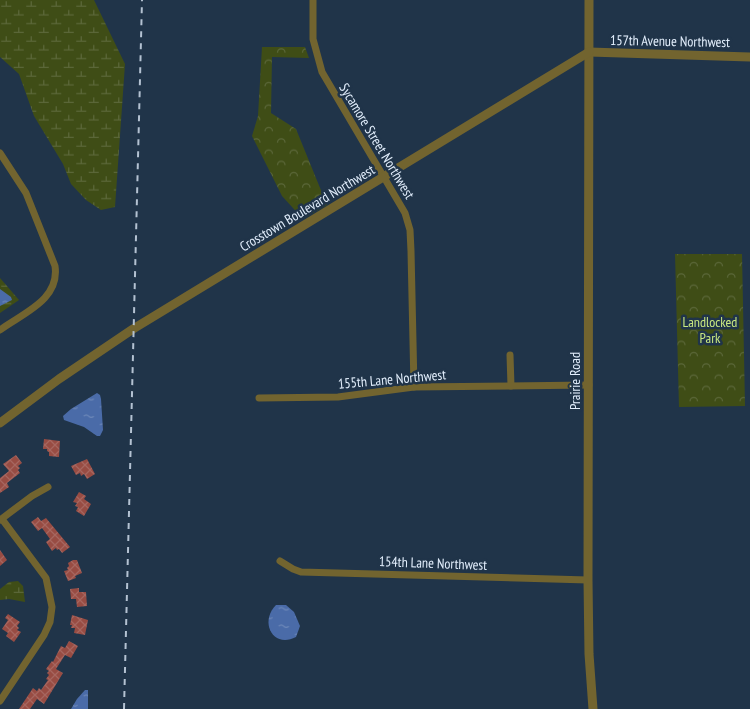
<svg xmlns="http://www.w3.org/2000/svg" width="750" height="709" viewBox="0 0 750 709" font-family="'PT Sans Narrow',sans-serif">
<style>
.wetland{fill:url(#wetland-marsh)}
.park{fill:url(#park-crowns)}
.water{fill:url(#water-ripples)}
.building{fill:url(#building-cross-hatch)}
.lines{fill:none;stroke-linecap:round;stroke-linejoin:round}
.minor{stroke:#72642f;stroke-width:7}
.tertiary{stroke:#72642f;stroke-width:9}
.rail{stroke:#b4c2d2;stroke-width:2;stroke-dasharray:6 6;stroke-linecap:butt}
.labels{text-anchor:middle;stroke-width:5;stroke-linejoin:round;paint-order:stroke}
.street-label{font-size:14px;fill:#e3effd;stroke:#203449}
.park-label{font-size:14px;fill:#c9e881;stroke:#203449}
</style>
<defs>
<pattern id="wetland-marsh" width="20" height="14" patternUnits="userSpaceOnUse" patternTransform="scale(1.25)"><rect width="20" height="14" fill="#3f4d16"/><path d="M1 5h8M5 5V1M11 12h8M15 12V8" fill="none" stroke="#5b6739"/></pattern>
<pattern id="park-crowns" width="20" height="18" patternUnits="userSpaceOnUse" patternTransform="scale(1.25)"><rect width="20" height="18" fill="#3f4d16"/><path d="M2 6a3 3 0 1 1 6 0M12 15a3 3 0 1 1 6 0" fill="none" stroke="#5b6739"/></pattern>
<pattern id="water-ripples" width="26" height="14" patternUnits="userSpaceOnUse" patternTransform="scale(1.25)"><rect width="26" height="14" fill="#4a6ba8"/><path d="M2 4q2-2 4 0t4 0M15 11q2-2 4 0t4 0" fill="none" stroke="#6d88b9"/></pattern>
<pattern id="building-cross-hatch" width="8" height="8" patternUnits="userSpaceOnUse" patternTransform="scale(1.25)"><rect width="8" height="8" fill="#984c43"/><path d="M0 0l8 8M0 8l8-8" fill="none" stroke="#a6665f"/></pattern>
</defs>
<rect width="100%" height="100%" fill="#203449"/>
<g class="wetland">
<polygon points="0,0 94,0 125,64 115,207 101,210 86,200 71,184 63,164 34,116 19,74 0,57"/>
<polygon points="0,278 19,300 0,313"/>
<polygon points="18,581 23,586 25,602 9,599 0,600 0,589 9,582"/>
</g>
<g class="park">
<polygon points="262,47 305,47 309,58 272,57 271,113 296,129 327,205 303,219 282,196 252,136 258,116"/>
<polygon points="675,254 742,254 745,406 679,407"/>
</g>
<g class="water">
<polygon points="0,289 11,297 12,300 0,306"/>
<polygon points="97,393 100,395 101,399 103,430 100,436 97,436 84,427 64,420 63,416 71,409"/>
<path d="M276,605H286L294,612L300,626L296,637C273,649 259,622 276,605Z"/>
<polygon points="85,690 88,690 88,709 71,709 77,699"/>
</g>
<g class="building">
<polygon points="44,439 60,441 59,457 49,456 49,452 47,451 47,449 43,449"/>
<polygon points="16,455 22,463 18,466 20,468 18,470 20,473 7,483 9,487 0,493 0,478 9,471 3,464"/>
<polygon points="87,459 95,474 87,479 84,474 81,476 80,473 76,475 71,466"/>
<polygon points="79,492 86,496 84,499 91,504 84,516 76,511 78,507 75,506 77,503 73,502"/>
<polygon points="38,517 41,521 46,518 70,547 62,553 59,549 57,550 56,548 52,551 46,542 50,539 42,528 38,531 31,522"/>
<polygon points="0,550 7,560 0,566"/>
<polygon points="73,560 77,560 82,573 75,576 76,578 68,581 64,571 68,570 67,568 69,566 68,563"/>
<polygon points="79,588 79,592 86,592 87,606 77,607 76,599 71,599 70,589"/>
<polygon points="8,614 20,622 17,626 19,628 17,630 21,632 14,642 6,636 8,633 2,629 8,620 5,618"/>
<polygon points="72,615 88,620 85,635 74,633 75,628 71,628 72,625 70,625"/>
<polygon points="69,641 78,646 71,658 65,655 56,669 63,673 44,704 37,699 30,709 19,709 33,688 37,691 39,688 41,690 48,680 46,679 49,675 47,673 49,671 46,669 52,661 53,662 61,646 65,648"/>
</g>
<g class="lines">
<g class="minor">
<polyline points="313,0 313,39 322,72 405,213 410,230 411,251 414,387"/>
<path d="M0,153L26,193L55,266C60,300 23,313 0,330"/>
<polyline points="510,355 511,386"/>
<polyline points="259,398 338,397 414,387 589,385"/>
<polyline points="0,520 32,496 48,487"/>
<polyline points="280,561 293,569 301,572 588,580"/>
<polyline points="0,701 44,635 50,622 52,607 46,578 2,519"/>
</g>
<g class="tertiary">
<polyline points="589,0 588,580 589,654 593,709"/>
<polyline points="589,52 750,57"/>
<polyline points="0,423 59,379 133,329 589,52"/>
</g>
<polyline class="rail" points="124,709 142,0"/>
</g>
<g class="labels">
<g class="street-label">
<text transform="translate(670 41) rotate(1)" y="5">157th Avenue Northwest</text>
<text transform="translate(377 141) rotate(59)" y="5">Sycamore Street Northwest</text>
<text transform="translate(307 208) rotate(-31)" y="5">Crosstown Boulevard Northwest</text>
<text transform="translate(392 379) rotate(-5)" y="5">155th Lane Northwest</text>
<text transform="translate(575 381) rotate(-90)" y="5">Prairie Road</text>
<text transform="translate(433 563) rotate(2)" y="5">154th Lane Northwest</text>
</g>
<g class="park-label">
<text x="710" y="327">Landlocked<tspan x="710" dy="16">Park</tspan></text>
</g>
</g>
</svg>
